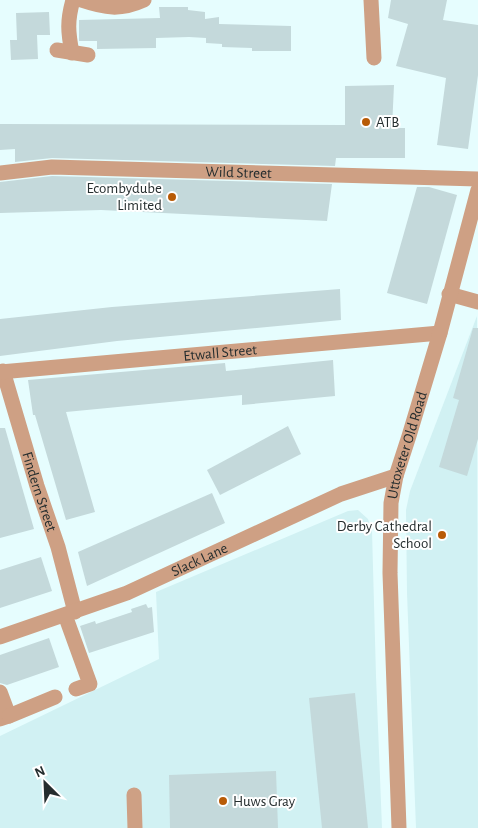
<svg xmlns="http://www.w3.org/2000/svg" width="478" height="828" viewBox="0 0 478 828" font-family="'Alegreya Sans',sans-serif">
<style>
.built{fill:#d1f1f3}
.building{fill:#c4d9db}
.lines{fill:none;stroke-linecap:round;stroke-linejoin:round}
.minor{stroke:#cea084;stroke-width:15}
.poi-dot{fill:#b85b06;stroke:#fff;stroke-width:2}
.labels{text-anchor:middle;stroke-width:4;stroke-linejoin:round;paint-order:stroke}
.poi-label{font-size:15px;fill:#252d2e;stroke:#fff;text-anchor:start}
.street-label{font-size:15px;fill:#252d2e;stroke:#fff}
</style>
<rect width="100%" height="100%" fill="#e6fdfe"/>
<g class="built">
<polygon points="477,316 478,828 416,828 407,593 406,510 410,491"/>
<polygon points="358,510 368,519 372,531 376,676 382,828 0,828 0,736 159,659 156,592 348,511"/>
</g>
<g class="building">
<polygon points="391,0 447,0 443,20 478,25 478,75 468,149 437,145 446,78 396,66 408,24 388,18"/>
<polygon points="159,7 188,7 188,10 205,12 205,19 219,17 219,24 291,26 291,51 252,51 252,48 222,47 222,44 206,43 206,38 189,37 156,38 156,48 97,49 97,41 79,41 79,20 160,18"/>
<polygon points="49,12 50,35 37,35 38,59 11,60 10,40 17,40 16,13"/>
<polygon points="394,85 392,128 405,128 405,158 336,158 335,166 52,158 15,162 15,149 0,150 0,124 345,125 345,86"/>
<polygon points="52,176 332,184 327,221 101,210 0,213 0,182"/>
<polygon points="417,187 429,187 457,195 427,304 387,293"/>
<polygon points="340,289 341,320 117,341 0,356 0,319 112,307"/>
<polygon points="473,328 478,328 478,439 467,476 439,467 459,400 453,398"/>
<polygon points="333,360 335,396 242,405 242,395 66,412 95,512 66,520 35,415 33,415 28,380 225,363 226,371"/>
<polygon points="288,426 301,454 220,495 207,470"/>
<polygon points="0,428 5,428 34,529 0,538"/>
<polygon points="212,493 225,523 87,586 78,552"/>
<polygon points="41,557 52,591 0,608 0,570"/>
<polygon points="146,604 148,608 152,607 154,632 89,653 80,626 95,621 96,624 132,612 131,609"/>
<polygon points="49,638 59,667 7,685 0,683 0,655"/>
<polygon points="355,693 368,828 322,828 309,698"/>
<polygon points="276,771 278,828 170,828 169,775"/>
</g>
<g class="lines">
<g class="minor">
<path d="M81,0C105,8 120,11 144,0"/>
<polyline points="371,0 374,58"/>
<polyline points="57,50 88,55"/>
<path d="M72,53C68,32 67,21 73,0"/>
<path id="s1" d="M0,173L52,167L478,179"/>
<polyline points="449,294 478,302"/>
<path id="s2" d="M3,371L37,486L58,547L75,612"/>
<path id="s3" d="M0,372L440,333"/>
<polyline points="65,615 90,684 76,689"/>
<path id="s4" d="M0,637L127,593L341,494L396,476"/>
<polyline points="0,692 9,716 0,719"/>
<polyline points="9,716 55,697"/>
<polyline points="134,795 135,828"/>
<path id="s5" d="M399,828L390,573L391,503L396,476L409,436L440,333L478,190"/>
</g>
</g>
<g class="poi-dot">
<circle cx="366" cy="122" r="5"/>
<circle cx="172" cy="197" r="5"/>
<circle cx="442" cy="535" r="5"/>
<circle cx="223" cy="801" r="5"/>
</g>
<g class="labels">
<g class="poi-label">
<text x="376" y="127">ATB</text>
<text x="162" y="193" text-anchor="end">Ecombydube<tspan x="162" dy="17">Limited</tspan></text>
<text x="432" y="531" text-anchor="end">Derby Cathedral<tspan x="432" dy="17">School</tspan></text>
<text x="233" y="806">Huws Gray</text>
</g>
<g class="street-label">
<text dy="5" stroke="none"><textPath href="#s1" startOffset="239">Wild Street</textPath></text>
<text dy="5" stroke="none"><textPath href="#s3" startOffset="221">Etwall Street</textPath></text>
<text dy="5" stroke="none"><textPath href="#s5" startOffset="385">Uttoxeter Old Road</textPath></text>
<text dy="5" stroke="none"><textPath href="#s2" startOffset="126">Findern Street</textPath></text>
<text dy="5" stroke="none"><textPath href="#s4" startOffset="214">Slack Lane</textPath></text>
</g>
</g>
<g transform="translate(45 783) rotate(336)" stroke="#ffffff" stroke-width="4" paint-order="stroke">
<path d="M0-4L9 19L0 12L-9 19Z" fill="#252d2e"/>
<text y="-8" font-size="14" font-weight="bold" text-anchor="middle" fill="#252d2e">N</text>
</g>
</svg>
